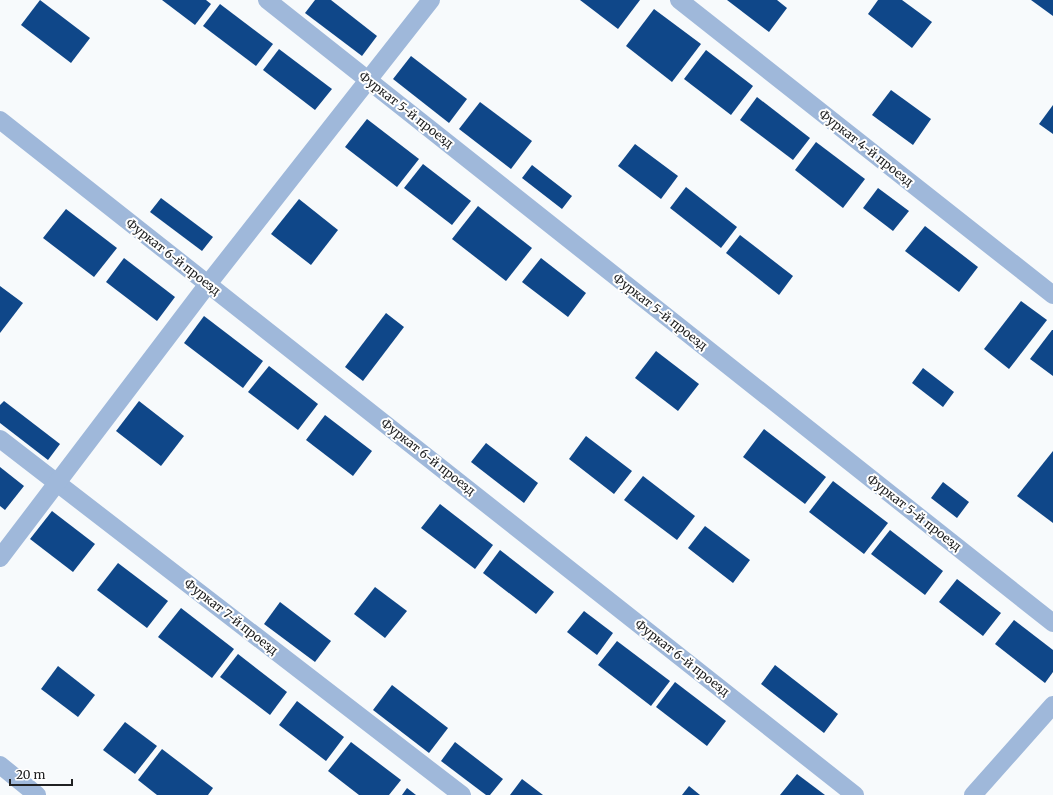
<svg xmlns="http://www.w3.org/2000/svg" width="1053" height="795" viewBox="0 0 1053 795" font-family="Merriweather,serif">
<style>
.building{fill:#0f4789}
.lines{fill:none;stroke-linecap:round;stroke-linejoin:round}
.street{stroke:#9fb8da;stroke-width:18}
.labels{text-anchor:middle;stroke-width:4;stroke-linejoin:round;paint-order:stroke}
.street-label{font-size:12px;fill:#202122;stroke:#fff}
</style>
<rect width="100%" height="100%" fill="#f7fafc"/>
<g class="building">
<polygon points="40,0 90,38 71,63 21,25"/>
<polygon points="162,0 206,0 211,4 195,25"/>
<polygon points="315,0 331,0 377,36 362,56 305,13"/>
<polygon points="580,0 640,0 618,29"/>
<polygon points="727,0 777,0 787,8 769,32"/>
<polygon points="878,0 902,0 932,22 912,48 868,14"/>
<polygon points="1031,0 1053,0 1053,16"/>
<polygon points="220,4 273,44 256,66 203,26"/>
<polygon points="654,9 701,44 672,82 626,46"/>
<polygon points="279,49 332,89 315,110 263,70"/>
<polygon points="706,50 753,86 731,115 684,79"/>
<polygon points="411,56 467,99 449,123 393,79"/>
<polygon points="891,90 931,119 913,145 872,115"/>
<polygon points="757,97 810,138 793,160 740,120"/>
<polygon points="480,102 532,141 511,169 459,129"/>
<polygon points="1053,105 1053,134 1039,124"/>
<polygon points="367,119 419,159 397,187 345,147"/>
<polygon points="816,142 865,179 843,208 795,170"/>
<polygon points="635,144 678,176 661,199 618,166"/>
<polygon points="423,164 471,201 452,225 404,188"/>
<polygon points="532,165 572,196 562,209 522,178"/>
<polygon points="686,187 737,227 721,248 670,208"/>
<polygon points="878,188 909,211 893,231 863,208"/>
<polygon points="161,198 213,237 202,251 150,212"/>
<polygon points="299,199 338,230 311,265 271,234"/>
<polygon points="478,206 532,248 506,281 452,239"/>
<polygon points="66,209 117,248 94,277 43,238"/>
<polygon points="925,226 978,267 959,292 905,251"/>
<polygon points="740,235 793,276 779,295 726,253"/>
<polygon points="124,258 175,297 157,321 106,282"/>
<polygon points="541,258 586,293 568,317 522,282"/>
<polygon points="0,286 23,303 0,333"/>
<polygon points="1021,301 1047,320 1009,369 984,349"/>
<polygon points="386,313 404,327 363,381 345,367"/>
<polygon points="204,316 263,361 243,388 184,343"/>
<polygon points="1052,330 1053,330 1053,376 1030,359"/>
<polygon points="656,351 699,384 678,411 635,378"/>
<polygon points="269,366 318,404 298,430 248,392"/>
<polygon points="923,368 954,392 943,407 912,383"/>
<polygon points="4,401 60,444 48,460 0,423 0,405"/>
<polygon points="139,401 184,436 161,466 116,431"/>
<polygon points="325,415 372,451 353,476 306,440"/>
<polygon points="764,429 826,477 805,504 743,457"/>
<polygon points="586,436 632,471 614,494 569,459"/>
<polygon points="486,443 538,483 524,503 471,462"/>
<polygon points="1053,451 1053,523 1017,496"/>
<polygon points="0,467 24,486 5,510 0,506"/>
<polygon points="643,476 695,516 677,540 624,500"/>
<polygon points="833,481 888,523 864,554 809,512"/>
<polygon points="943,482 969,502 957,518 931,498"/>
<polygon points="440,504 493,545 475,569 421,528"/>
<polygon points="52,511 95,544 73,572 30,539"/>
<polygon points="705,526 750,560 733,583 688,548"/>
<polygon points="890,530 943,571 925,595 871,554"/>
<polygon points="500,550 554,592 536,614 483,573"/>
<polygon points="118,563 168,601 147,628 97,590"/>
<polygon points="957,579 1001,613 983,636 939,602"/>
<polygon points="375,587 407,611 385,638 354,614"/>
<polygon points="280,602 331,641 315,662 264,624"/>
<polygon points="181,608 234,649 212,678 158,637"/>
<polygon points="584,611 613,633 597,655 567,632"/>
<polygon points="1014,620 1053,650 1053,672 1045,683 995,644"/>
<polygon points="617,641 670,681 651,706 598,665"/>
<polygon points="238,654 287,692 270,715 220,677"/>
<polygon points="775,665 838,714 824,733 761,684"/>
<polygon points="58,666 95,695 78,717 41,689"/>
<polygon points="675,682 726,721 707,746 656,707"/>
<polygon points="392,685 448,728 429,753 373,710"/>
<polygon points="297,701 344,737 326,761 279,725"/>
<polygon points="125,722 157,746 135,774 103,750"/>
<polygon points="351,742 401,780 389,795 359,795 328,771"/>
<polygon points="455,742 503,779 490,795 486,795 441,761"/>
<polygon points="162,749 213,788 208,795 157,795 138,780"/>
<polygon points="797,774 825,795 780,795"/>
<polygon points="522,779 543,795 510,795"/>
<polygon points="689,786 700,795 682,795"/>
<polygon points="407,788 416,795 402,795"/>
</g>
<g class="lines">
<g class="street">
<polyline points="267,0 1053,623"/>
<polyline points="679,0 1053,295"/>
<polyline points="0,120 855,795"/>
<polyline points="0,439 462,795"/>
<polyline points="0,558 208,284 431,0"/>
<polyline points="0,765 37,795"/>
<polyline points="973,795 1053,705"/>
</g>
</g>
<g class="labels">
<g class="street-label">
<text transform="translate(406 110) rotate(38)" y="4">Фуркат 5-й проезд</text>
<text transform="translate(866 148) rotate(38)" y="4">Фуркат 4-й проезд</text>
<text transform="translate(173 257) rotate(38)" y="4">Фуркат 6-й проезд</text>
<text transform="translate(660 312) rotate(38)" y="4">Фуркат 5-й проезд</text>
<text transform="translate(428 457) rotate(38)" y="4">Фуркат 6-й проезд</text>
<text transform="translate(914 513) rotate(38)" y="4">Фуркат 5-й проезд</text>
<text transform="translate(231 617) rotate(38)" y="4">Фуркат 7-й проезд</text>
<text transform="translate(682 658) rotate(38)" y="4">Фуркат 6-й проезд</text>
</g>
</g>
<path d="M10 779v6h62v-6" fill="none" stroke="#202122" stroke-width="2"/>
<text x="16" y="779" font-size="12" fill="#202122" stroke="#ffffff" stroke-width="3" paint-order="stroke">20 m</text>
</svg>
